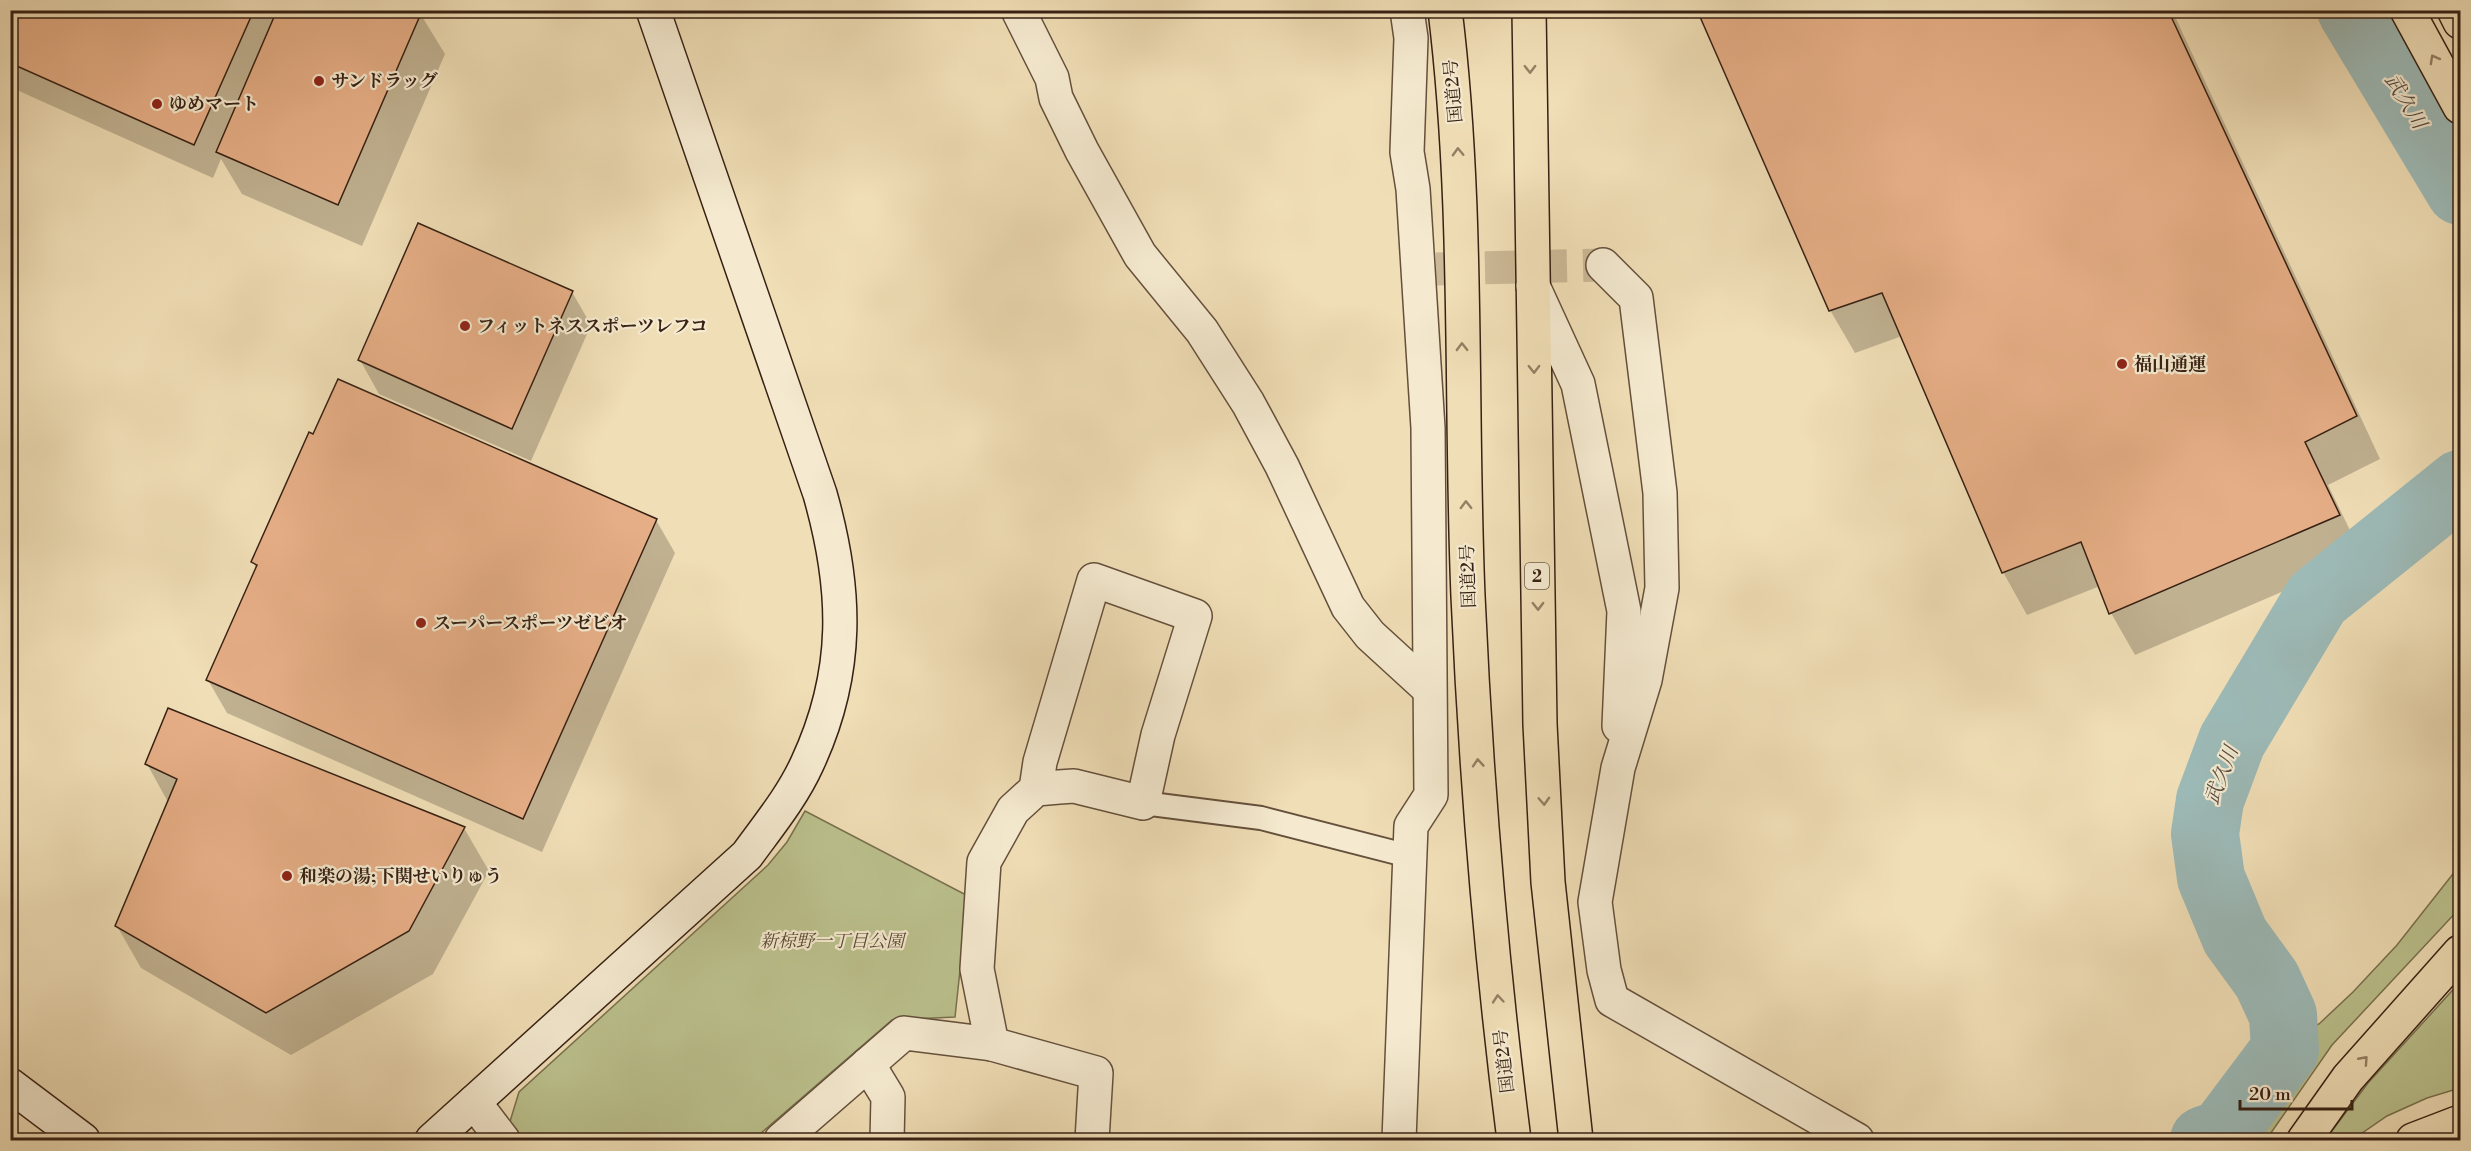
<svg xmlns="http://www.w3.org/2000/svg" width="2471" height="1151" viewBox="0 0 2471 1151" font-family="'Libre Bodoni','Noto Serif JP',serif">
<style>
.green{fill:#bbc18d;stroke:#797150;stroke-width:1.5}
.shadow{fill:#0003}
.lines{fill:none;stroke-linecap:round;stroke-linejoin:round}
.river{stroke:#9dbab7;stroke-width:68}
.building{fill:#e6ae86;stroke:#372114;stroke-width:1.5}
.street-tunnel{stroke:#cbb896;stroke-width:33;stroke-dasharray:33 16;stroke-linecap:butt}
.lane-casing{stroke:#65503c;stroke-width:26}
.street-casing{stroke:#65503c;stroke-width:36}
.secondary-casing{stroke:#372114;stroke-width:36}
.primary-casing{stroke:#372114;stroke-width:36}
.highway-casing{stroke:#372114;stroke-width:36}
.lane{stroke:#f5ead0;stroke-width:22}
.street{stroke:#f5ead0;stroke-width:33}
.secondary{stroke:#f5ead0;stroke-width:33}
.primary{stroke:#f0deb6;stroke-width:33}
.highway{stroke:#f0deb6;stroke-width:33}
.oneway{stroke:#948065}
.poi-dot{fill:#8f2418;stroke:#f5ead0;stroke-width:2}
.labels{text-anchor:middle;stroke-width:4.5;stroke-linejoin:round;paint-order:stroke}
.shield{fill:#f5ead0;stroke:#705d4c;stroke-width:1.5}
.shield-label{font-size:16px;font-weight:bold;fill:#372114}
.poi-label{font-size:18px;font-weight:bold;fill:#372114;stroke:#f5ead0;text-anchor:start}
.street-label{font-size:18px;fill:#372114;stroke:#f5ead0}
.park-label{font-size:18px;font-style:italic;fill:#584932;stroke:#f5ead0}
.water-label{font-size:20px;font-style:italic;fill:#564f45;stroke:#f5ead0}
</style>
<rect width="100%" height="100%" fill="#f0deb6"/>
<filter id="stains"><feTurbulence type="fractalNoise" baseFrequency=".00333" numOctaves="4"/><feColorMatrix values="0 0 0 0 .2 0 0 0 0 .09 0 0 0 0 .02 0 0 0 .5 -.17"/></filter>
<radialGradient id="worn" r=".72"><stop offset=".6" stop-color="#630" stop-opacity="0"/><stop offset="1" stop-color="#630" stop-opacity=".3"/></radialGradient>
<g class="green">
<polygon points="805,811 968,896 955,1017 892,1020 753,1140 518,1140 508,1128 519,1092 768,865 787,842"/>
<polygon points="2460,865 2460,908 2332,1045 2266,1140 2211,1140 2209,1130 2281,1043 2319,1024 2353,992 2397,945"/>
<polygon points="2460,982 2460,1088 2427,1098 2387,1116 2352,1140 2325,1140 2368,1083"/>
</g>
<g class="shadow">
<polygon points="10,10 418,10 445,54 362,246 242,194 221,159 213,178 10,87"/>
<polygon points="1699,10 2172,10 2380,459 2328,485 2363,557 2135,655 2111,613 2100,586 2027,615 2003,572 1902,336 1855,353 1830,310"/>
<polygon points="572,292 591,325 531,461 379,394 360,360"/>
<polygon points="314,436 656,520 675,553 542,852 227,713 208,680 257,570 253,562"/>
<polygon points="169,710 464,828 489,871 433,974 291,1055 141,968 117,926 168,802 147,764"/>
</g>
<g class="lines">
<g class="river">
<polyline points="2351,10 2460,191"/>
<polyline points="2204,1140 2222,1134 2285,1050 2283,1015 2267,980 2235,936 2211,878 2205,834 2210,800 2232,741 2317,599 2460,484"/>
</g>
</g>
<g class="building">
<polygon points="10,10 254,10 194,145 10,63"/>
<polygon points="277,10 422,11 338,205 216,152"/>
<polygon points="1697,10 2168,10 2357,416 2305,442 2340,515 2109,614 2081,542 2002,573 1882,293 1829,311"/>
<polygon points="418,223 573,291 512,429 358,360"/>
<polygon points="338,379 657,519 523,819 206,680 257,565 251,562 309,432 313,434"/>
<polygon points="168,708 465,827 409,931 266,1013 115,926 177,779 145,764"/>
</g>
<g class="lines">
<polyline class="street-tunnel" points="1436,269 1603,265"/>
<defs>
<polyline id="lane" points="1143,803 1261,818 1409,856"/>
<g id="street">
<polyline points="1018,10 1052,78 1056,98 1082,151 1140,255 1202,331 1248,403 1282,466 1348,607 1370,635 1429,689"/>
<polyline points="1603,265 1636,298 1660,493 1662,588 1645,680 1618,768 1595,902 1604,970 1612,1000 1857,1140"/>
<polyline points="1533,286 1578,384 1624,611 1619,726"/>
<polyline points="992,1044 977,969 984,862 1013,810 1036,789 1059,787 1074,786 1143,803 1158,735 1195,616 1094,580 1040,762 1036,789"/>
<polyline points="868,1064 888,1097 887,1140"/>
<polyline points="474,1102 503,1140"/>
<polyline points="781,1140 904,1033 992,1044 1096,1073 1092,1140"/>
<polyline points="1399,1140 1411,826 1431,795 1428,428 1413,189 1407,152 1411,38 1407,10"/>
</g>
<g id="secondary">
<polyline points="10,1085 83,1140"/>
<path d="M432,1140L747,855C768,826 792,797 807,764C850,672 847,589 820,494L653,10"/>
</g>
<g id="primary">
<polyline points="2407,10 2460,107"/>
<polyline points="2454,10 2460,22"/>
</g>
<g id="highway">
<path d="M1445,10C1469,205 1460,401 1468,596C1476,778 1491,960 1514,1140"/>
<polyline points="1529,10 1540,724 1548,882 1576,1140"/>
<polyline points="2304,1140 2348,1078 2460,952"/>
<polyline points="2413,1140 2460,1122"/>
</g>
</defs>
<use href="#lane" class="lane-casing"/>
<use href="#street" class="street-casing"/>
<use href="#secondary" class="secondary-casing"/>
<use href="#primary" class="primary-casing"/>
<use href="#highway" class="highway-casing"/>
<use href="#lane" class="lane"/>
<use href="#street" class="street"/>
<use href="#secondary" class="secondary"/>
<use href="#primary" class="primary"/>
<use href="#highway" class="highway"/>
</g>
<defs><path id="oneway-chevron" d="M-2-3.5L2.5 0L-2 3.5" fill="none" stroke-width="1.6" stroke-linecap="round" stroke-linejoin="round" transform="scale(1.5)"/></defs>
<g class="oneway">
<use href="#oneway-chevron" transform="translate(2434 59) rotate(-119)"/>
<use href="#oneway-chevron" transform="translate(1530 69) rotate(89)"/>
<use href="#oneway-chevron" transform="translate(1458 152) rotate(-92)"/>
<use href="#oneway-chevron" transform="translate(1462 347) rotate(-91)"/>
<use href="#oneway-chevron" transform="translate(1534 369) rotate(89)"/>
<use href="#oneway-chevron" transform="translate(1466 505) rotate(-91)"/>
<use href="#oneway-chevron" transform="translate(1538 606) rotate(89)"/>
<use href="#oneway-chevron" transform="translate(1478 763) rotate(-94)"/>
<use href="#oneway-chevron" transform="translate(1544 801) rotate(87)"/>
<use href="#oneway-chevron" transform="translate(1498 999) rotate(-95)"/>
<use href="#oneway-chevron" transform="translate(2364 1060) rotate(-48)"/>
</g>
<g class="poi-dot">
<circle cx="319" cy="81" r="6"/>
<circle cx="157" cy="104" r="6"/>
<circle cx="465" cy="326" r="6"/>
<circle cx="2122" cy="364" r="6"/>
<circle cx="421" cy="623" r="6"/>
<circle cx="287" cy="876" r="6"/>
</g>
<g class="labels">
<rect class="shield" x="1525" y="563" width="24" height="26" rx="4.5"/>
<g class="shield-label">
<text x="1537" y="582">2</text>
</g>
<g class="poi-label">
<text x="331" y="87">サンドラッグ</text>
<text x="169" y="110">ゆめマート</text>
<text x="477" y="332">フィットネススポーツレフコ</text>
<text x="2134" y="370">福山通運</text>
<text x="433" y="629">スーパースポーツゼビオ</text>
<text x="299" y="882">和楽の湯;下関せいりゅう</text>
</g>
<g class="street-label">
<text transform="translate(1453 91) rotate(-95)" y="6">国道2号</text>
<text transform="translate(1468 576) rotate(-92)" y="6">国道2号</text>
<text transform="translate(1504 1061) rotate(-97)" y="6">国道2号</text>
</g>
<g class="park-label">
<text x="832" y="947">新椋野一丁目公園</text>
</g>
<g class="water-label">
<text transform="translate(2406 101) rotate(59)" y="7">武久川</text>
<text transform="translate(2221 775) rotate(-69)" y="7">武久川</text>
</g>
</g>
<rect width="2471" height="1151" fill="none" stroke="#f0deb6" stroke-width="36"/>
<rect x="12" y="12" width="2447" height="1127" fill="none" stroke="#372114" stroke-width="3"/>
<rect x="18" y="18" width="2435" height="1115" fill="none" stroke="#372114" stroke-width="1.5"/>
<path d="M2240 1100v9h112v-9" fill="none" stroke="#372114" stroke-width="3"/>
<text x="2249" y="1100" font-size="18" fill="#372114" stroke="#f5ead0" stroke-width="4.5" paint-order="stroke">20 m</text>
<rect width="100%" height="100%" filter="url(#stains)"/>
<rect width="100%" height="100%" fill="url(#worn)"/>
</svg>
